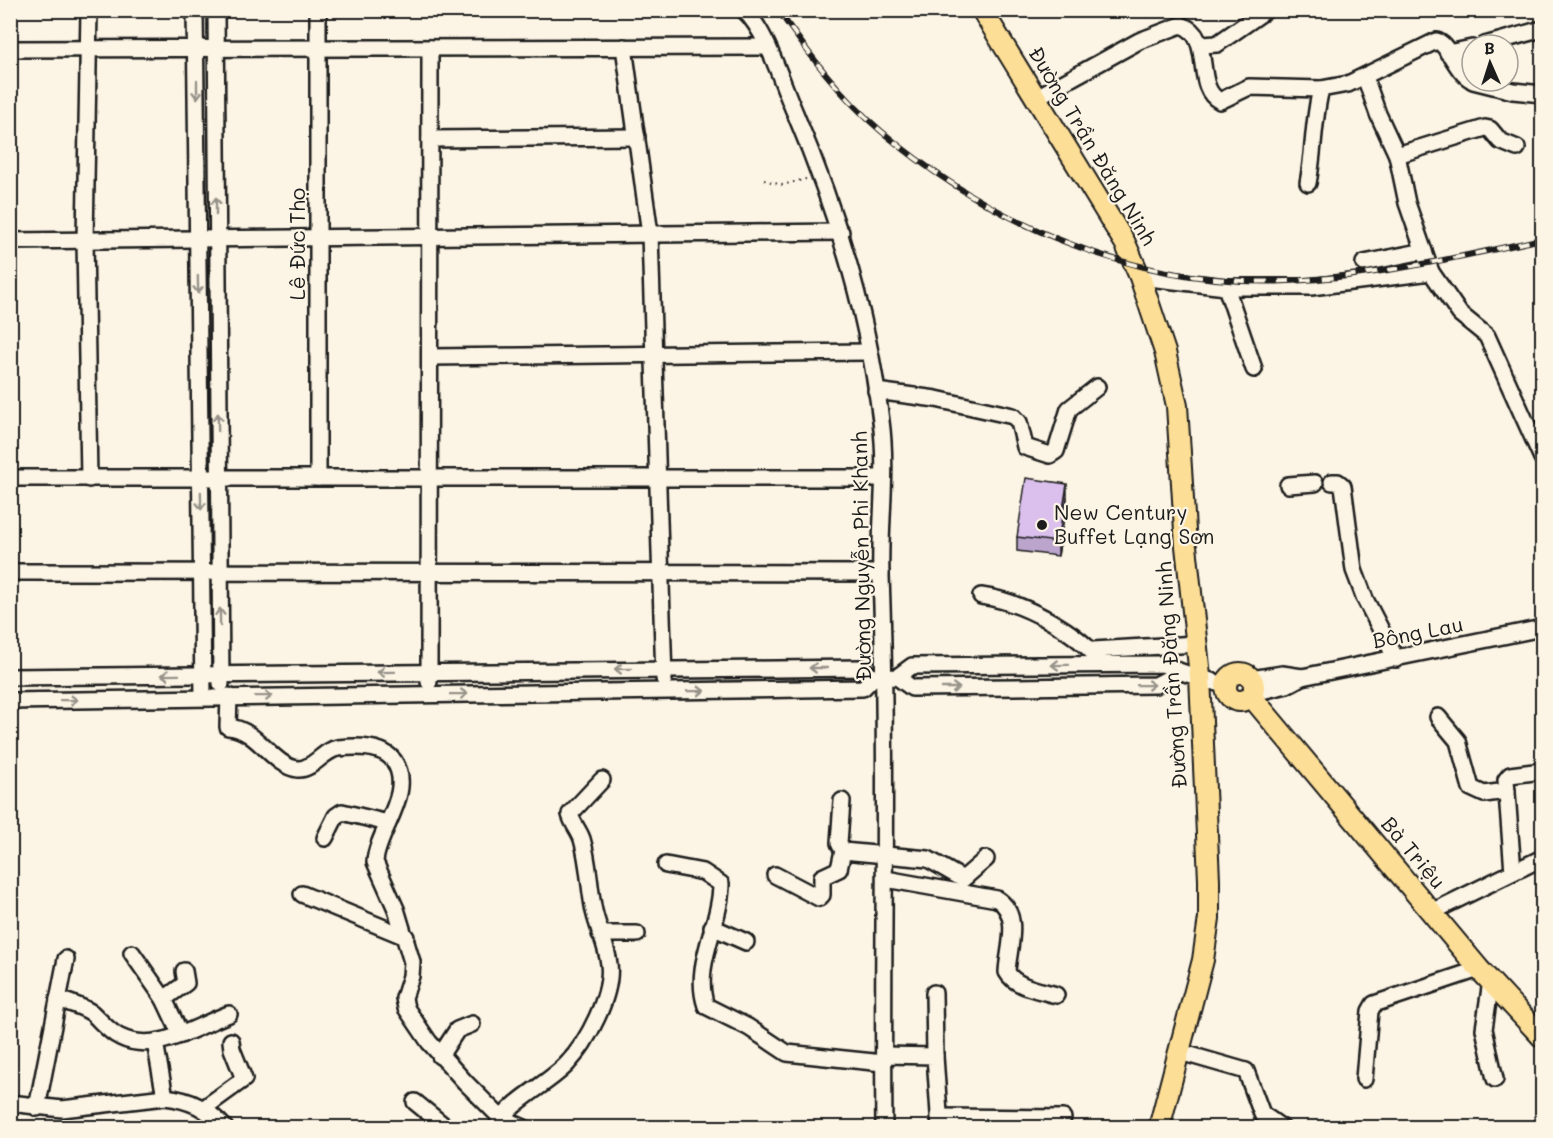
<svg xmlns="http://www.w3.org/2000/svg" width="1553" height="1138" viewBox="0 0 1553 1138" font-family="Mali,sans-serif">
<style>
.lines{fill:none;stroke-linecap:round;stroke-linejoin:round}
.minor-casing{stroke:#1c1c1c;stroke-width:20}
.major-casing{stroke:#1c1c1c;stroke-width:24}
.path{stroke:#1c1c1c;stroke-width:2;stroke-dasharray:1.5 4.5;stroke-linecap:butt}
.minor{stroke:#fcf5e5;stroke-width:15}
.major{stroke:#fcde96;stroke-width:20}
.rail-casing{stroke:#1c1c1c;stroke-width:6}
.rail{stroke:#fcf5e5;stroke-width:4;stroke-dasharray:11;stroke-linecap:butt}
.wall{fill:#bca5cd;stroke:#1c1c1c;stroke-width:1.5}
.shaded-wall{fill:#9986a7;stroke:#1c1c1c;stroke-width:1.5}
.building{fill:#dbc0ee;stroke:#1c1c1c;stroke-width:1.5}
.oneway{stroke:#97938b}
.poi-dot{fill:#1c1c1c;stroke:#fcf5e5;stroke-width:2}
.labels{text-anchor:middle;stroke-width:4.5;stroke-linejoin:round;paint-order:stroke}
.street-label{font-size:21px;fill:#1c1c1c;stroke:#fcf5e5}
.poi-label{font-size:21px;fill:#1c1c1c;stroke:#fcf5e5;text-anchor:start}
</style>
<rect width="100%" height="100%" fill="#fcf5e5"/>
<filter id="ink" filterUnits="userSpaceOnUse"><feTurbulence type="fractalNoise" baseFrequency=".0167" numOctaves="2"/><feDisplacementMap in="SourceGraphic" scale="12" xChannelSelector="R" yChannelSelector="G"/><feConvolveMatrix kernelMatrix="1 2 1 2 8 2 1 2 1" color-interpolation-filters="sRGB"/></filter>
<g filter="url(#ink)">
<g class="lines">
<defs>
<g id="minor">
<polyline points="89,10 85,240 89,479"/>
<polyline points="195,10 203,697"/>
<polyline points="216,10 221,684"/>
<path d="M744,10C767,31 782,84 795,113C837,212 868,314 881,421C888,472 879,525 881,576C888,760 882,944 884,1128"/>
<polyline points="1201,45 1217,44 1266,10"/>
<polyline points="1485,45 1542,29"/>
<polyline points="624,47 650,234 664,679"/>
<polyline points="10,49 767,47"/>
<polyline points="1448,53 1472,48"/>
<polyline points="1365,77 1378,114 1397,155 1407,203 1431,272 1460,314 1487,336 1542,458"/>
<polyline points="1473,81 1513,91 1542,94"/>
<path d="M1037,97L1139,41L1181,25C1215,36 1192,87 1220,101L1249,87L1321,89L1348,84L1436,41C1449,43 1455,72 1472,80"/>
<polyline points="430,139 637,137"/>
<polyline points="1397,155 1485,128 1490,129 1500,141 1517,148"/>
<path d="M1308,183C1314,152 1313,120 1321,89"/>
<polyline points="10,241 841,232"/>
<polyline points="1364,263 1424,251"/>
<polyline points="1140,277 1226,287 1311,287 1431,272"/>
<polyline points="1226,287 1254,369"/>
<polyline points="430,357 868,352"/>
<polyline points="876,391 936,399 1013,416 1019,422 1025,447 1050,455 1056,451 1069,409 1097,387"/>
<polyline points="10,478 883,478"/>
<polyline points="318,478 318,10"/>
<polyline points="1332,482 1338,482 1343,486 1354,570 1365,599 1396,659"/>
<polyline points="1288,485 1315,483"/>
<polyline points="10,572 881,573"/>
<path d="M981,596C1020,601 1079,631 1102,664"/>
<polyline points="1093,650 1197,644"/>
<path d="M10,677L862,668L873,678L897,677L912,666L1163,664C1183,675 1205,678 1226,686"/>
<polyline points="897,677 912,688 1016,687 1156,685 1179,673"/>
<polyline points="1251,679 1282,674 1302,677 1542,628"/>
<polyline points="429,682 430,48"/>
<polyline points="1253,693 1287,685 1302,677"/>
<path d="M229,696L228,727C258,729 272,766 298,769C313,770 323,750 338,748C356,746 383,745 394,761C415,792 377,831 375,862L396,909L412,962L411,976L404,998L406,1008L429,1042L465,1082L501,1118L524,1128"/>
<polyline points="10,701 863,688 873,678"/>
<polyline points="1438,717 1458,741 1471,788 1484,794 1507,791"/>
<polyline points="842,801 839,843 843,851 928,859 963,879 986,859"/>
<polyline points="325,838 336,816 342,812 388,823"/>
<path d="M666,865L703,872L721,884C721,924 692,965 706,1006L748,1027L787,1053L883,1063"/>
<polyline points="1513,872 1506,780 1510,775 1542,771"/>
<polyline points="775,875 819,898 822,895 822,877 839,869 843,851"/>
<path d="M886,879L997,899C1022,915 1008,948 1007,972C1015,987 1040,990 1056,995"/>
<polyline points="302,894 406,937"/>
<polyline points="1432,912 1542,858"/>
<polyline points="712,927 746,942"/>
<polyline points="600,934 637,934"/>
<polyline points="132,953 164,999 181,1035"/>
<polyline points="1491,981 1484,1029 1495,1079"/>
<polyline points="934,993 935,1056"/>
<path d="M58,999C69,1003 82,1006 92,1013C101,1021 109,1032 120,1037C156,1055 196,1026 229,1014"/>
<polyline points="164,999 186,983 184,971"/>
<polyline points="155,1042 165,1097"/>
<polyline points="1180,1052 1246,1071 1262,1114 1282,1128"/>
<polyline points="884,1055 935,1056 940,1128"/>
<polyline points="440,1056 457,1030 472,1024"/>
<polyline points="1364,1079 1370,1011 1374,1004 1479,969"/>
<polyline points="415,1102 447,1128"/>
<path d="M10,1103L62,1109L165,1097C191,1100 207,1108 225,1128"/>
<polyline points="37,1108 66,959"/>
<polyline points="204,1108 244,1079 232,1049 231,1041"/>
<polyline points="939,1117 1063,1118"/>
<path d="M496,1128C509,1101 546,1086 567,1064C587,1043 613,994 609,964C607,946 598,929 594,911C589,888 589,862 582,839C579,830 572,823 570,814L602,780"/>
</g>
<g id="major">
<polyline points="982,10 1125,243 1140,277 1165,352 1177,406 1186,546 1200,676 1209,880 1209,918 1203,960 1159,1128"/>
<circle cx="1240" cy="687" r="14"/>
<polyline points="1251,696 1479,969 1542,1037"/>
</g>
</defs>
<use href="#minor" class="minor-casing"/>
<use href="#major" class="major-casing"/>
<polyline class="path" points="764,180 782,185 806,179"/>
<use href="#minor" class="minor"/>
<use href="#major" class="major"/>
<defs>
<path id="rail" d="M778,10C808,53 841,97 881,131C994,226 1139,288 1288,281C1373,277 1460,257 1542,239"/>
</defs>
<use href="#rail" class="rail-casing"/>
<use href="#rail" class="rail"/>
</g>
<polygon class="wall" points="1067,498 1058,556 1017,551 1017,537"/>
<polygon class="shaded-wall" points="1067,484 1067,498 1058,556 1058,542"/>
<polygon class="building" points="1026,478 1067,484 1058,542 1017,537"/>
<defs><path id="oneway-shaft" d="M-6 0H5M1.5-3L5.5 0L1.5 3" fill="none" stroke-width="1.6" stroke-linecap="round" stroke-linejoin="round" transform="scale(1.5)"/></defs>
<g class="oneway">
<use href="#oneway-shaft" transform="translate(197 90) rotate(90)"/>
<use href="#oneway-shaft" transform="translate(216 206) rotate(-90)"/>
<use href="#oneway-shaft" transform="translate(198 285) rotate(89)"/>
<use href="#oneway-shaft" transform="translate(218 422) rotate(-91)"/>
<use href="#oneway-shaft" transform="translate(201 501) rotate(89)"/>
<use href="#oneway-shaft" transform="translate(220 617) rotate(-91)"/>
<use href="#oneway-shaft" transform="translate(1060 665) rotate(179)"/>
<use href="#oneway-shaft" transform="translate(818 668) rotate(180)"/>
<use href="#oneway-shaft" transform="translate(623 669) rotate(179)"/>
<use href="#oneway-shaft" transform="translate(386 672) rotate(179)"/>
<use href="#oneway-shaft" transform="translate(170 675) rotate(179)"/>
<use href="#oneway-shaft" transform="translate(1146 685) rotate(-1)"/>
<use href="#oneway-shaft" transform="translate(951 688)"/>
<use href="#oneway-shaft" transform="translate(696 691) rotate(-1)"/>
<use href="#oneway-shaft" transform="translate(459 694) rotate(-1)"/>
<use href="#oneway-shaft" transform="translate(264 696) rotate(-1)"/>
<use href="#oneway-shaft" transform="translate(69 700) rotate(-1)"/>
</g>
</g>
<circle class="poi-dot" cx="1042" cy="525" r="6"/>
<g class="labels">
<g class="street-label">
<text transform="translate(1092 146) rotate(59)" y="7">Đường Trần Đăng Ninh</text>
<text transform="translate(298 244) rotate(-90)" y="7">Lê Đức Thọ</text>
<text transform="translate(862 556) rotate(-91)" y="7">Đường Nguyễn Phi Khanh</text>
<text transform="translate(1418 633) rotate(-11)" y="7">Bông Lau</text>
<text transform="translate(1172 675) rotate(-94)" y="7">Đường Trần Đăng Ninh</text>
<text transform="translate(1413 853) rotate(50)" y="7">Bà Triệu</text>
</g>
<g class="poi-label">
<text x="1054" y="520">New Century<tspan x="1054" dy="24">Buffet Lạng Sơn</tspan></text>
</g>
</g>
<rect width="1553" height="1138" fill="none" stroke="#fcf5e5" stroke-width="36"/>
<rect x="18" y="18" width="1517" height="1102" fill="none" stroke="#1c1c1c" stroke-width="2" filter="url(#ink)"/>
<g transform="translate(1490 63) rotate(357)"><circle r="28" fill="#fcf5e5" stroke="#a29e95" stroke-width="1.5"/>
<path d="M0-4.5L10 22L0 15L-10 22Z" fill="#1c1c1c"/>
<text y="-9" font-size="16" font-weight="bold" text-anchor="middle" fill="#1c1c1c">B</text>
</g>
</svg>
